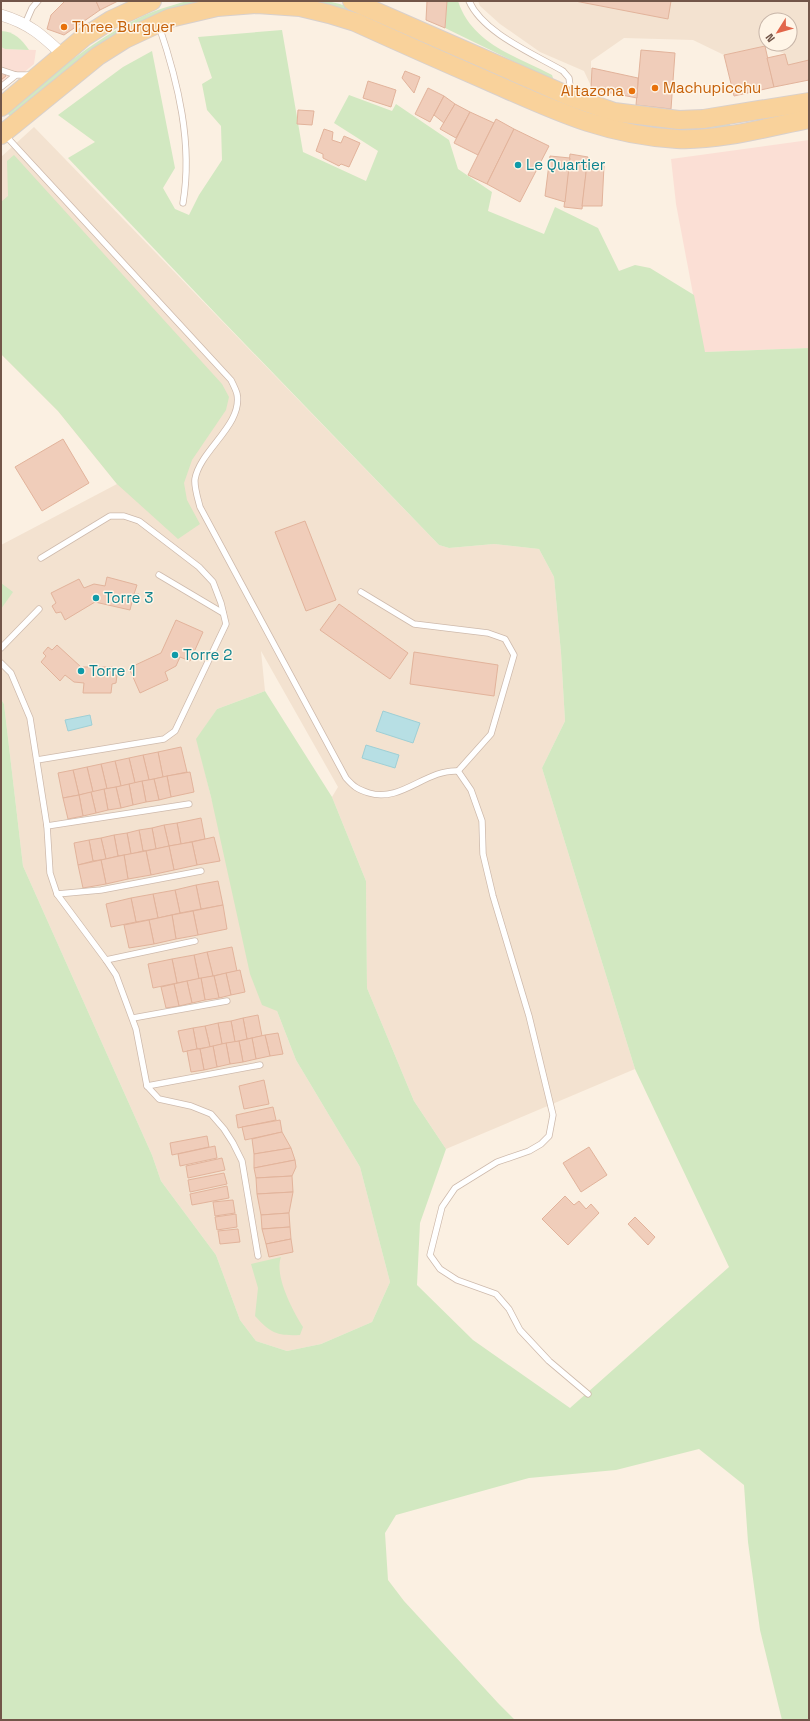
<svg xmlns="http://www.w3.org/2000/svg" width="810" height="1721" viewBox="0 0 810 1721" font-family="'Space Grotesk',sans-serif">
<style>
.residential{fill:#f3e2d0;fill-rule:evenodd}
.commercial{fill:#fbdfd5}
.green{fill:#d2e8c1}
.water{fill:#b7dfe4;stroke:#9ecfd5}
.building{fill:#f0cdba;stroke:#e2b39b}
.lines{fill:none;stroke-linecap:round;stroke-linejoin:round}
.lane-casing{stroke:#cebaac;stroke-width:7}
.street-casing{stroke:#cebaac;stroke-width:12}
.primary-casing{stroke:#d8d0cc;stroke-width:20}
.lane{stroke:#fff;stroke-width:5.5}
.street{stroke:#fff;stroke-width:11}
.primary{stroke:#f9d29b;stroke-width:18}
.food-dot{fill:#e8710a;stroke:#fff5e7;stroke-width:1.5}
.culture-dot{fill:#0f9aa8;stroke:#fff5e7;stroke-width:1.5}
.labels{text-anchor:middle;stroke-width:3;stroke-linejoin:round;paint-order:stroke}
.food-label{font-size:15px;fill:#c56008;stroke:#fff5e7;text-anchor:start}
.culture-label{font-size:15px;fill:#0d838f;stroke:#fff5e7;text-anchor:start}
</style>
<rect width="100%" height="100%" fill="#fbf0e2"/>
<g class="residential">
<path d="M478,1H809V60L788,65L785,54L765,46L724,55L693,40L624,38L591,61V86L584,71L540,52L500,24L480,6ZM766,20H790V44H766Z"/>
<polygon points="34,127 439,545 449,548 494,544 539,549 554,577 561,653 565,721 542,768 635,1069 446,1149 414,1101 367,988 366,881 332,797 338,787 261,651 265,691 217,709 197,739 211,797 277,1011 296,1060 360,1167 390,1282 372,1322 321,1344 287,1351 256,1341 240,1320 216,1255 161,1181 152,1155 23,866 4,704 1,699 1,545 117,484 58,411 1,354 1,157"/>
</g>
<g class="commercial">
<polygon points="1,47 5,49 36,50 34,64 1,91 1,80 6,76 1,69"/>
<polygon points="809,140 809,348 704,352 676,204 671,159"/>
</g>
<g class="green">
<path d="M187,1H204L158,14L98,46L10,116L7,113C53,75 99,33 155,11C165,7 177,4 187,1Z"/>
<polygon points="309,1 327,1 340,4 378,19 564,102 730,123 730,126 680,131 641,128 595,118"/>
<path d="M447,1H458C472,44 516,56 552,75L554,81L445,28Z"/>
<polygon points="282,30 303,152 366,181 378,151 334,123 349,95 392,111 396,104 449,140 458,169 492,192 488,211 544,234 555,207 598,228 619,271 635,265 650,268 694,295 705,352 809,348 809,1720 782,1720 760,1630 748,1542 744,1485 699,1449 616,1470 529,1478 396,1515 385,1533 388,1580 404,1601 498,1703 515,1720 1,1720 1,699 4,704 23,866 152,1155 161,1181 216,1255 240,1320 256,1341 287,1351 321,1344 372,1322 390,1282 360,1167 296,1060 277,1011 262,1005 250,974 211,797 196,739 217,709 265,691 332,797 366,881 367,988 414,1101 446,1149 420,1223 417,1285 473,1340 570,1408 729,1267 635,1069 542,768 565,721 561,653 554,577 539,549 494,544 449,548 439,545 218,316 68,158 95,142 58,115 123,67 152,51 175,168 163,188 175,209 189,215 199,195 222,160 221,126 207,110 202,84 212,78 198,37"/>
<path d="M1,31C14,31 22,40 29,50L5,49L1,47Z"/>
<polygon points="14,155 222,384 229,397 226,410 192,460 184,483 187,500 200,524 178,539 117,484 58,411 1,354 1,202 8,196 7,161"/>
<polygon points="1,583 13,592 1,609"/>
<path d="M281,1257C274,1276 293,1311 303,1327L300,1335C276,1336 271,1333 255,1316L258,1288L251,1264Z"/>
</g>
<g class="water">
<polygon points="383,711 420,723 413,743 376,731"/>
<polygon points="90,715 92,725 68,731 65,720"/>
<polygon points="366,745 399,755 395,768 362,758"/>
</g>
<g class="building">
<polygon points="65,1 96,1 100,10 64,35 47,29 51,15"/>
<polygon points="96,1 118,1 100,10"/>
<polygon points="427,1 447,1 445,28 426,20"/>
<polygon points="575,1 671,1 668,19"/>
<polygon points="765,46 774,87 734,96 724,55"/>
<polygon points="641,50 675,53 671,109 636,105"/>
<polygon points="785,54 788,65 809,60 809,80 774,87 767,58"/>
<polygon points="592,68 638,78 637,98 591,89"/>
<polygon points="1,69 6,76 1,80"/>
<polygon points="405,71 420,77 414,93 402,78"/>
<polygon points="368,81 396,90 391,107 363,98"/>
<polygon points="428,88 444,96 430,122 415,114"/>
<polygon points="444,96 455,104 444,123 434,115"/>
<polygon points="455,104 470,112 456,138 440,129"/>
<polygon points="298,110 314,111 312,125 297,124"/>
<polygon points="470,112 494,123 478,155 454,143"/>
<polygon points="496,119 514,129 487,184 468,175"/>
<polygon points="324,129 333,132 332,140 341,143 344,136 360,143 349,167 341,164 339,166 323,158 323,154 316,151"/>
<polygon points="514,129 549,146 520,202 487,184"/>
<polygon points="570,154 588,157 582,209 564,207"/>
<polygon points="550,156 570,158 565,202 545,196"/>
<polygon points="587,164 604,166 602,206 582,206"/>
<polygon points="63,439 89,483 42,511 15,467"/>
<polygon points="305,521 336,600 306,611 275,532"/>
<polygon points="107,577 137,585 134,594 139,594 137,603 132,602 130,610 95,602 65,620 61,612 56,613 52,606 56,603 51,593 79,579 84,588 94,584 105,586"/>
<polygon points="339,604 408,653 390,679 320,630"/>
<polygon points="176,620 203,632 190,661 180,657 176,666 165,672 168,680 140,693 129,668 161,653"/>
<polygon points="57,645 81,667 113,667 112,675 117,675 116,683 112,684 111,693 83,693 84,683 74,682 65,675 60,681 41,662 46,656 43,653 48,647 52,650"/>
<polygon points="414,652 498,665 494,696 410,684"/>
<polygon points="181,747 187,772 163,777 158,752"/>
<polygon points="158,752 163,777 149,780 143,755"/>
<polygon points="143,755 149,780 135,783 129,758"/>
<polygon points="129,758 135,783 121,786 115,761"/>
<polygon points="115,761 121,786 107,789 101,764"/>
<polygon points="101,764 107,789 93,792 87,767"/>
<polygon points="87,767 93,792 79,795 73,770"/>
<polygon points="73,770 79,795 63,798 58,773"/>
<polygon points="190,772 194,792 171,797 167,776"/>
<polygon points="167,776 171,797 159,800 154,779"/>
<polygon points="154,779 159,800 146,802 142,781"/>
<polygon points="142,781 146,802 133,805 129,784"/>
<polygon points="129,784 133,805 121,808 116,787"/>
<polygon points="116,787 121,808 108,810 104,789"/>
<polygon points="104,789 108,810 96,813 91,792"/>
<polygon points="91,792 96,813 83,816 79,795"/>
<polygon points="79,795 83,816 68,819 63,798"/>
<polygon points="201,818 205,839 181,844 177,823"/>
<polygon points="177,823 181,844 169,846 164,825"/>
<polygon points="164,825 169,846 156,849 152,828"/>
<polygon points="152,828 156,849 143,851 139,830"/>
<polygon points="139,830 143,851 131,854 127,833"/>
<polygon points="127,833 131,854 118,856 114,835"/>
<polygon points="114,835 118,856 106,859 101,838"/>
<polygon points="214,837 220,861 197,865 192,842"/>
<polygon points="101,838 106,859 93,861 89,840"/>
<polygon points="89,840 93,861 78,865 74,843"/>
<polygon points="192,842 197,865 174,870 169,846"/>
<polygon points="169,846 174,870 151,875 146,851"/>
<polygon points="146,851 151,875 128,879 124,855"/>
<polygon points="124,855 128,879 106,884 101,860"/>
<polygon points="101,860 106,884 83,888 78,865"/>
<polygon points="218,881 223,905 201,909 196,885"/>
<polygon points="196,885 201,909 180,913 175,890"/>
<polygon points="175,890 180,913 158,918 153,894"/>
<polygon points="153,894 158,918 136,922 131,898"/>
<polygon points="131,898 136,922 111,927 106,904"/>
<polygon points="223,905 227,929 198,935 193,911"/>
<polygon points="193,911 198,935 176,939 172,915"/>
<polygon points="172,915 176,939 154,944 149,920"/>
<polygon points="149,920 154,944 129,948 124,925"/>
<polygon points="232,947 237,971 213,976 207,952"/>
<polygon points="207,952 213,976 199,979 194,955"/>
<polygon points="194,955 199,979 177,983 172,959"/>
<polygon points="172,959 177,983 153,988 148,964"/>
<polygon points="240,970 245,992 231,995 226,973"/>
<polygon points="226,973 231,995 219,998 214,976"/>
<polygon points="213,976 214,976 219,998 205,1000 201,978"/>
<polygon points="201,978 205,1000 192,1003 187,981"/>
<polygon points="187,981 192,1003 179,1006 174,984"/>
<polygon points="174,984 179,1006 166,1008 161,987"/>
<polygon points="258,1015 262,1036 247,1039 243,1018"/>
<polygon points="243,1018 247,1039 235,1042 231,1021"/>
<polygon points="231,1021 235,1042 222,1044 218,1023"/>
<polygon points="218,1023 222,1044 210,1047 205,1026"/>
<polygon points="205,1026 210,1047 197,1049 193,1028"/>
<polygon points="193,1028 197,1049 183,1052 178,1031"/>
<polygon points="278,1033 283,1054 270,1056 265,1035"/>
<polygon points="265,1035 270,1056 256,1059 252,1038"/>
<polygon points="252,1038 256,1059 243,1062 239,1041"/>
<polygon points="239,1041 243,1062 230,1064 226,1043"/>
<polygon points="226,1043 230,1064 217,1067 213,1046"/>
<polygon points="213,1046 217,1067 204,1070 200,1049"/>
<polygon points="197,1049 200,1049 204,1070 191,1072 187,1051"/>
<polygon points="264,1080 269,1104 244,1109 239,1086"/>
<polygon points="273,1107 276,1120 238,1128 236,1115"/>
<polygon points="280,1120 282,1132 245,1140 242,1127"/>
<polygon points="282,1132 291,1148 254,1154 252,1139"/>
<polygon points="207,1136 209,1147 172,1155 170,1143"/>
<polygon points="215,1146 217,1158 180,1166 178,1154"/>
<polygon points="589,1147 607,1175 581,1192 563,1163"/>
<polygon points="291,1148 295,1160 254,1168 254,1154"/>
<polygon points="222,1158 225,1170 188,1178 186,1166"/>
<polygon points="295,1160 296,1167 292,1176 256,1178 254,1168"/>
<polygon points="224,1173 227,1184 190,1192 188,1180"/>
<polygon points="292,1176 293,1192 257,1194 256,1178"/>
<polygon points="227,1186 229,1198 192,1205 190,1194"/>
<polygon points="293,1192 289,1213 261,1215 257,1194"/>
<polygon points="565,1196 574,1205 579,1201 586,1209 591,1204 599,1213 568,1245 542,1219"/>
<polygon points="233,1200 235,1213 215,1216 213,1202"/>
<polygon points="289,1213 290,1227 262,1229 261,1215"/>
<polygon points="236,1214 237,1227 217,1230 215,1217"/>
<polygon points="635,1217 655,1237 648,1245 628,1224"/>
<polygon points="290,1227 291,1239 266,1244 262,1229"/>
<polygon points="238,1229 240,1242 220,1244 218,1231"/>
<polygon points="291,1239 293,1252 269,1257 266,1244"/>
</g>
<g class="lines">
<defs>
<g id="lane">
<path d="M469,1C483,33 534,54 563,71L569,78L571,93"/>
<polyline points="25,24 32,8 38,1"/>
<path d="M159,26C178,82 193,144 183,203"/>
<polyline points="1,70 16,75"/>
<polyline points="1,87 16,75 32,75"/>
<path d="M5,135L231,380C233,384 236,390 237,394C243,425 200,450 195,479C194,487 198,499 200,507L346,778C354,787 357,789 369,793C401,803 426,769 458,771"/>
<polyline points="159,575 223,613"/>
<polyline points="361,592 414,624 488,633 505,639 514,655 491,734 458,771"/>
<polyline points="1,648 39,609"/>
<polyline points="1,663 11,673 30,718 47,826 50,873 57,894 106,960 116,975 136,1029 147,1086 159,1099 191,1106 211,1114 224,1129 233,1143 242,1161 258,1256"/>
<polyline points="37,760 164,739 175,731 226,624 221,603 213,582 199,567 139,521 124,516 110,516 41,558"/>
<polyline points="458,771 471,790 482,821 483,854 493,896 529,1016 553,1115 549,1136 541,1144 529,1151 497,1162 455,1188 442,1207 430,1255 440,1269 457,1280 496,1294 509,1309 520,1330 549,1361 588,1394"/>
<polyline points="47,826 189,804"/>
<polyline points="57,894 101,890 201,871"/>
<polyline points="106,960 195,941"/>
<polyline points="133,1018 227,1001"/>
<polyline points="147,1086 260,1065"/>
</g>
<path id="street" d="M1,15C29,23 43,36 63,55"/>
<g id="primary">
<polyline points="352,1 571,97 614,112 679,120 703,119 809,102"/>
<polyline points="1,107 84,37 111,20 152,1"/>
<path d="M1,135L98,56L125,39L170,18L217,7L257,4L300,7L329,14L355,22C399,42 444,62 488,81C554,110 604,135 677,139C718,141 769,127 809,119"/>
</g>
</defs>
<use href="#lane" class="lane-casing"/>
<use href="#street" class="street-casing"/>
<use href="#primary" class="primary-casing"/>
<use href="#lane" class="lane"/>
<use href="#street" class="street"/>
<use href="#primary" class="primary"/>
</g>
<g class="food-dot">
<circle cx="64" cy="27" r="4"/>
<circle cx="655" cy="88" r="4"/>
<circle cx="632" cy="91" r="4"/>
</g>
<g class="culture-dot">
<circle cx="518" cy="165" r="4"/>
<circle cx="96" cy="598" r="4"/>
<circle cx="175" cy="655" r="4"/>
<circle cx="81" cy="671" r="4"/>
</g>
<g class="labels">
<g class="food-label">
<text x="72" y="32">Three Burguer</text>
<text x="663" y="93">Machupicchu</text>
<text x="624" y="96" text-anchor="end">Altazona</text>
</g>
<g class="culture-label">
<text x="526" y="170">Le Quartier</text>
<text x="104" y="603">Torre 3</text>
<text x="183" y="660">Torre 2</text>
<text x="89" y="676">Torre 1</text>
</g>
</g>
<rect width="810" height="1721" fill="none" stroke="#725649" stroke-width="4"/>
<g transform="translate(778 32) rotate(233)"><circle r="19" fill="#fff5e7" stroke="#c7b5a8"/>
<path d="M0-3L7 15L0 10L-7 15Z" fill="#e2664a"/>
<text y="-6" font-size="11" font-weight="bold" text-anchor="middle" fill="#725649">N</text>
</g>
</svg>
